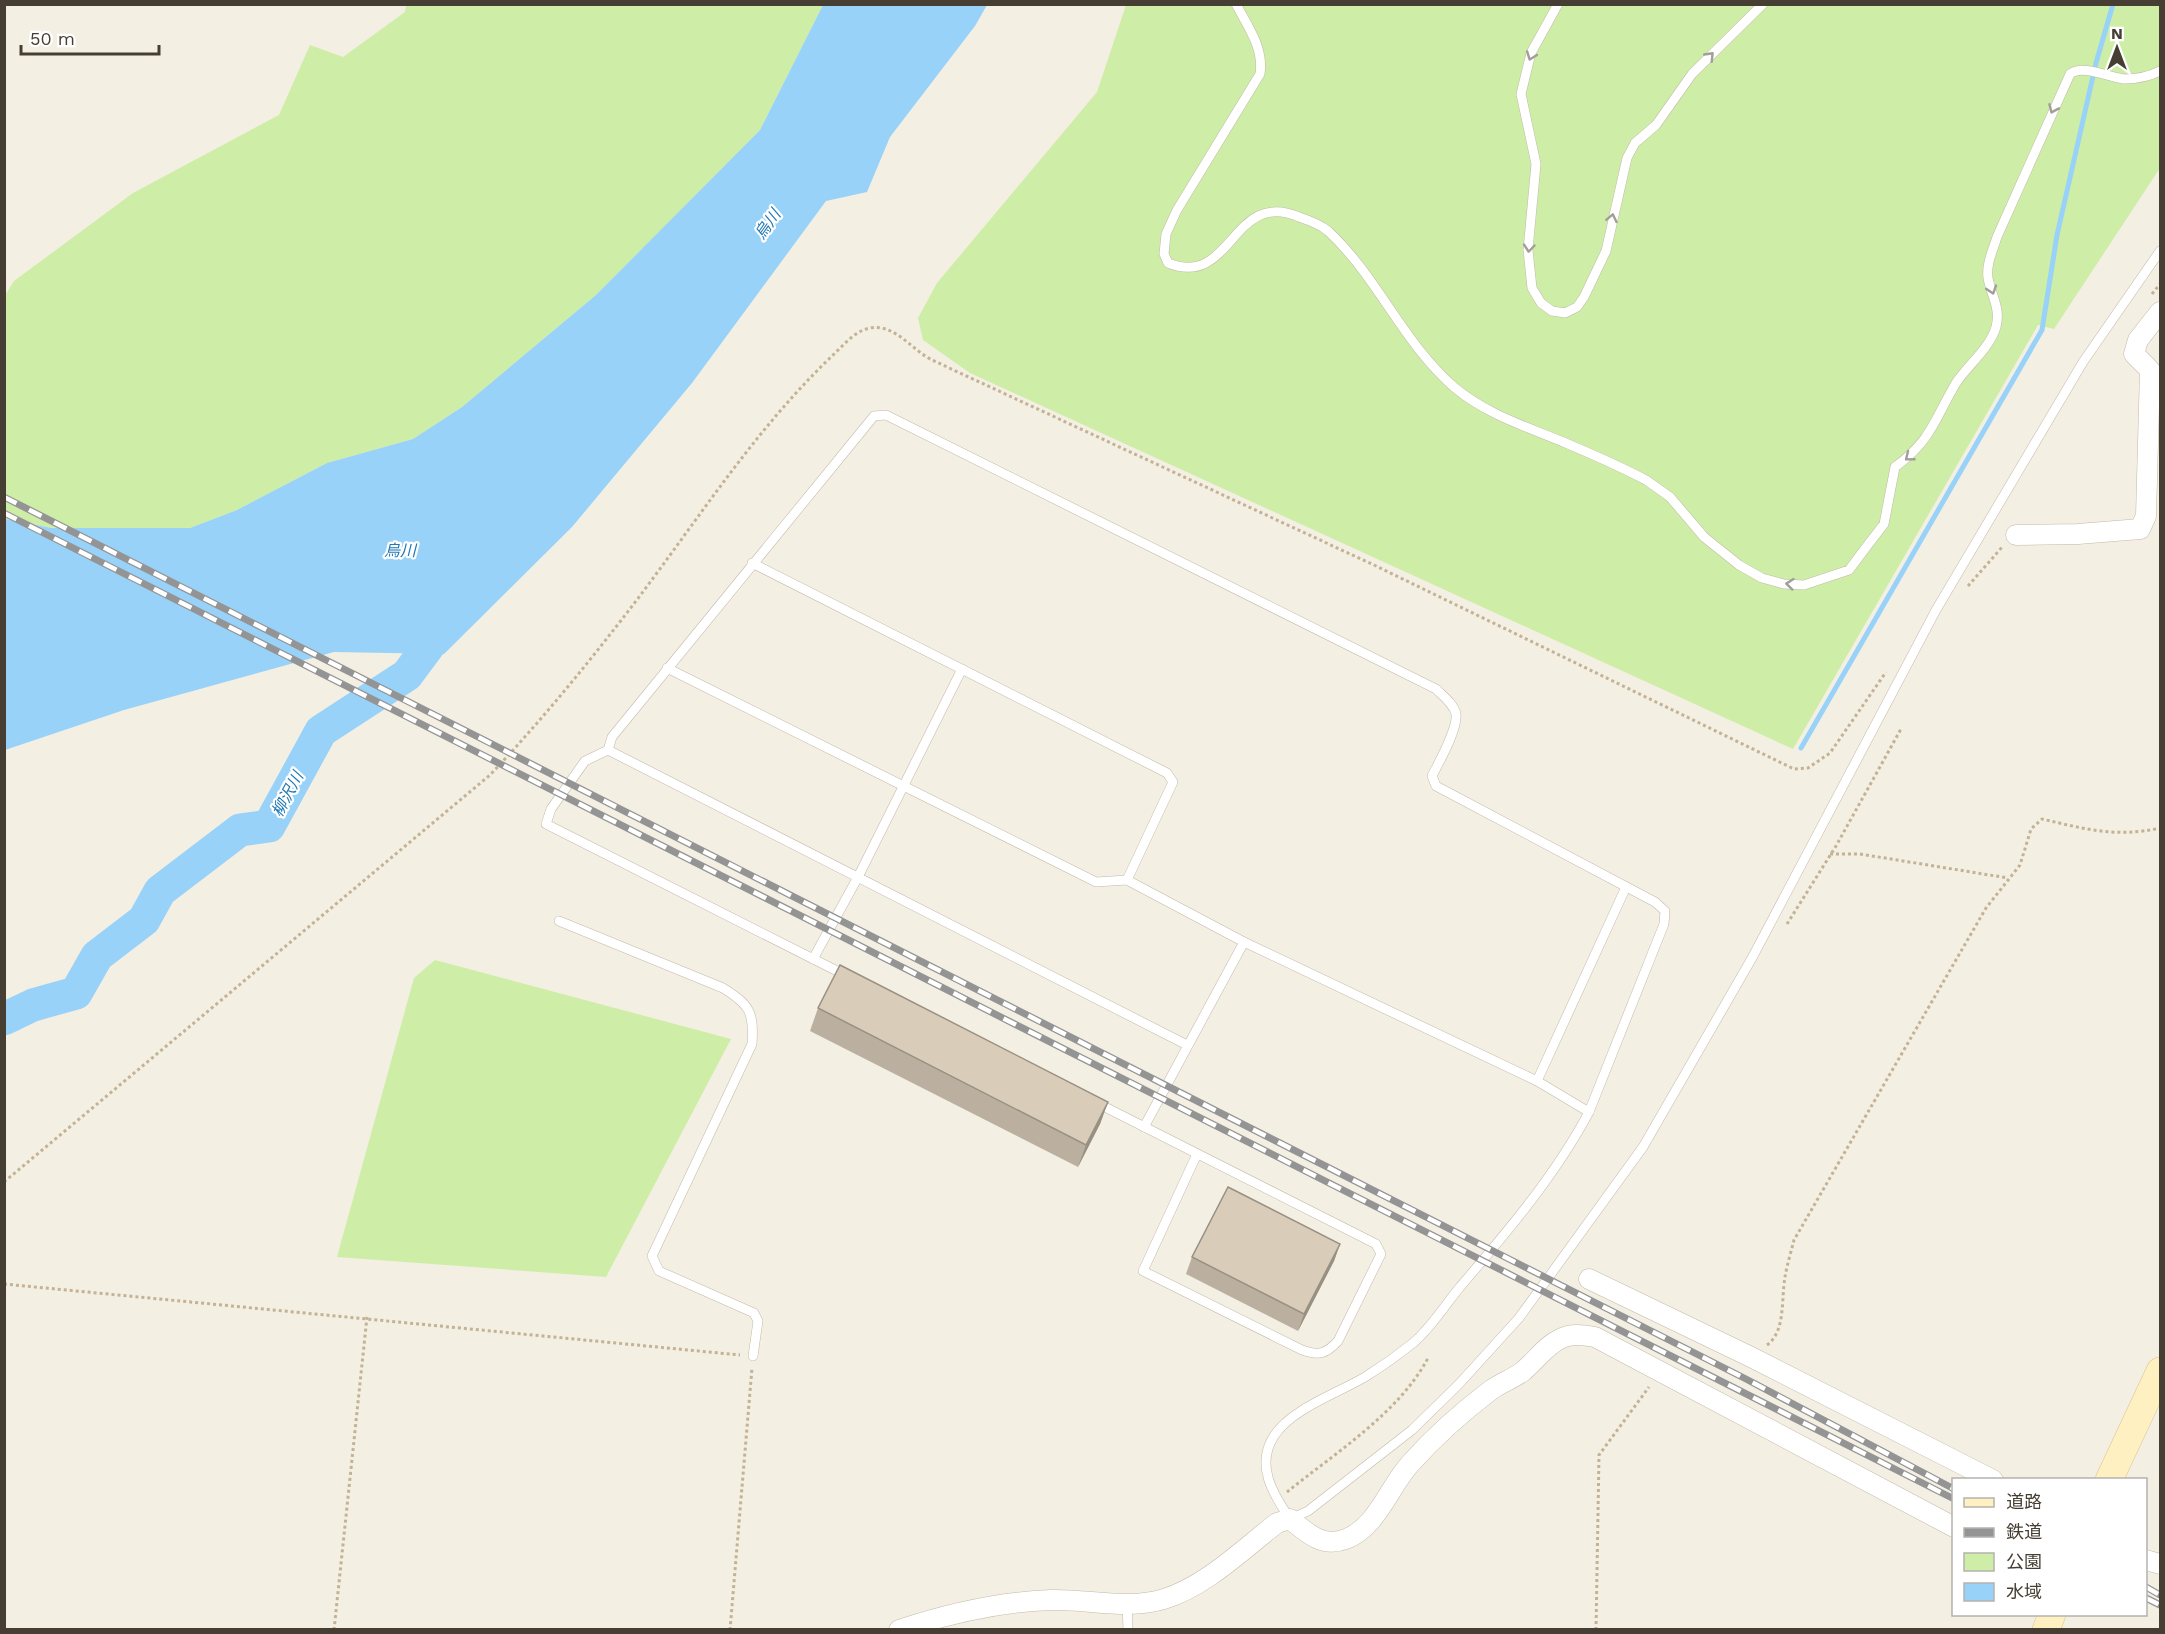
<svg xmlns="http://www.w3.org/2000/svg" width="2165" height="1634" viewBox="0 0 2165 1634" font-family="'Work Sans','Noto Sans JP',sans-serif">
<style>
.green{fill:#ceeda7}
.water{fill:#98d2f8}
.lines{fill:none;stroke-linecap:round;stroke-linejoin:round}
.stream{stroke:#98d2f8;stroke-width:5}
.river{stroke:#98d2f8;stroke-width:33}
.service-casing{stroke:#c3b9a8;stroke-width:10}
.minor-casing{stroke:#c3b9a8;stroke-width:21}
.secondary-casing{stroke:#d8c48e;stroke-width:28}
.path{stroke:#c3b295;stroke-width:3;stroke-dasharray:3 3;stroke-linecap:butt}
.service{stroke:#fff;stroke-width:9}
.minor{stroke:#fff;stroke-width:20}
.secondary{stroke:#fff0c2;stroke-width:27}
.rail-casing{stroke:#949494;stroke-width:7}
.rail{stroke:#fff;stroke-width:4.5;stroke-dasharray:14;stroke-linecap:butt}
.wall{fill:#bbb0a0}
.shaded-wall{fill:#989082}
.building{fill:#d9cdba;stroke:#989082;stroke-width:1.5}
.oneway{stroke:#a29e99}
.labels{text-anchor:middle;stroke-width:4.5;stroke-linejoin:round;paint-order:stroke}
.water-label{font-size:16px;font-style:italic;fill:#2078b4;stroke:#fff}
</style>
<rect width="100%" height="100%" fill="#f4efe3"/>
<g class="green">
<polygon points="406,5 823,5 760,130 596,295 462,407 413,439 327,463 237,510 190,528 52,528 5,519 4,297 14,281 133,193 279,115 310,45 343,57 405,12"/>
<polygon points="1126,5 2160,5 2160,168 2054,329 2038,325 1793,749 970,373 923,340 918,318 937,283 1097,92"/>
<polygon points="435,960 731,1039 606,1277 337,1257 414,978"/>
</g>
<polygon class="water" points="823,5 987,5 975,26 890,137 867,192 826,201 692,383 572,527 444,654 334,652 124,710 5,750 5,519 52,528 190,528 237,510 327,463 413,439 462,407 596,295 760,130"/>
<g class="lines">
<polyline class="stream" points="1801,748 2042,330 2057,235 2096,63 2113,4"/>
<polyline class="river" points="4,1019 33,1005 76,993 97,956 144,920 160,891 240,830 269,826 321,731 407,675 450,617"/>
<defs>
<g id="service">
<path d="M1236,4C1248,27 1264,48 1260,74L1177,210L1166,234L1164,254L1168,263C1233,289 1231,188 1299,217C1308,220 1321,225 1328,231C1377,276 1403,343 1454,387C1487,415 1528,427 1568,444C1594,455 1621,467 1646,480L1670,497L1704,537L1739,565L1762,578L1784,584L1804,585L1849,570L1867,546L1884,524L1895,467C1932,440 1934,420 1956,383C1968,365 1990,348 1996,327C2001,308 1991,295 1988,278C1986,264 1993,250 1997,237L2070,74C2082,64 2108,77 2124,79C2136,79 2150,76 2160,71"/>
<polyline points="1558,4 1531,53 1521,94 1536,164 1528,250 1532,288 1541,303 1552,311 1565,313 1577,307 1584,297 1606,251 1627,158 1635,143 1656,125 1692,74 1763,4"/>
<polyline points="752,563 1167,773 1173,782 1127,880"/>
<polyline points="667,668 1096,882 1127,880 1244,942 1537,1081 1589,1112"/>
<polyline points="608,750 1187,1045"/>
<path d="M559,921L723,988C750,1005 754,1012 752,1044L652,1256L659,1271L754,1313L758,1321L753,1356"/>
<polyline points="813,959 858,877 962,669"/>
<path d="M847,976L546,824L551,809L585,761L608,750L612,737L874,416L886,415L1436,689C1443,696 1454,704 1456,714C1458,729 1439,762 1432,776L1436,786L1655,902L1665,911L1664,924L1589,1112C1555,1176 1507,1232 1460,1287C1445,1305 1431,1328 1413,1343C1398,1355 1381,1367 1365,1377C1338,1393 1291,1409 1274,1436C1255,1465 1273,1494 1290,1519L1308,1511L1412,1430L1459,1384L1519,1318L1643,1147L1752,958L1936,610L2083,362L2160,251"/>
<polyline points="1537,1081 1626,887"/>
<path d="M1097,1103L1376,1244L1381,1254L1338,1341C1326,1354 1319,1356 1302,1350L1143,1271L1197,1154"/>
<polyline points="1144,1127 1244,942"/>
<polyline points="1127,1604 1128,1630"/>
</g>
<g id="minor">
<polyline points="2016,535 2078,534 2140,529 2146,516 2150,370 2134,354 2138,340 2160,312"/>
<polyline points="1589,1279 1751,1357 1993,1480"/>
<polyline points="2146,1560 2160,1564"/>
<path d="M899,1630C950,1613 998,1602 1051,1600C1089,1599 1127,1610 1164,1599C1206,1586 1242,1550 1277,1523L1290,1519C1307,1533 1322,1548 1346,1539C1377,1527 1389,1487 1410,1464C1434,1437 1462,1412 1491,1390C1501,1383 1512,1379 1522,1372C1535,1362 1545,1346 1560,1339C1571,1333 1583,1335 1595,1337L1954,1527"/>
</g>
<g id="secondary">
<polyline points="2109,1480 2160,1371"/>
<polyline points="2046,1630 2052,1614"/>
</g>
</defs>
<use href="#service" class="service-casing"/>
<use href="#minor" class="minor-casing"/>
<use href="#secondary" class="secondary-casing"/>
<g class="path">
<polyline points="2152,294 2160,284"/>
<polyline points="1968,586 2003,546"/>
<polyline points="1830,854 1860,854 2008,878"/>
<polyline points="1787,924 1836,846 1901,729"/>
<path d="M4,1182L490,775C542,720 590,661 636,601C699,518 755,430 831,357C843,346 854,331 870,328C894,323 912,350 932,360L1376,566L1794,769L1808,768L1830,753L1886,672"/>
<polyline points="4,1284 740,1355"/>
<path d="M1767,1345C1786,1331 1781,1299 1785,1277C1787,1265 1791,1252 1794,1240L1986,908L2020,865L2031,829L2042,819C2085,829 2116,838 2160,828"/>
<path d="M1287,1492C1335,1453 1399,1413 1428,1358"/>
<polyline points="334,1630 367,1317"/>
<polyline points="730,1630 752,1368"/>
<polyline points="1596,1630 1599,1455 1649,1387"/>
</g>
<use href="#service" class="service"/>
<use href="#minor" class="minor"/>
<use href="#secondary" class="secondary"/>
<defs>
<g id="rail">
<polyline points="4,497 1746,1379 1954,1489"/>
<polyline points="4,513 1954,1499"/>
<polyline points="2146,1587 2160,1595"/>
<polyline points="2146,1598 2160,1605"/>
</g>
</defs>
<use href="#rail" class="rail-casing"/>
<use href="#rail" class="rail"/>
</g>
<g class="wall">
<polygon points="818,1008 1108,1102 1100,1124 1078,1167 810,1031"/>
<polygon points="1340,1244 1334,1261 1298,1331 1186,1274 1192,1257"/>
</g>
<g class="shaded-wall">
<polygon points="1108,1102 1100,1124 1078,1167 1086,1145"/>
<polygon points="1340,1244 1334,1261 1298,1331 1304,1314"/>
</g>
<g class="building">
<polygon points="840,965 1108,1102 1086,1145 818,1008"/>
<polygon points="1228,1187 1340,1244 1304,1314 1192,1257"/>
</g>
<defs><path id="oneway-chevron" d="M-2-3.5L2.5 0L-2 3.5" fill="none" stroke-width="1.6" stroke-linecap="round" stroke-linejoin="round" transform="scale(1.5)"/></defs>
<g class="oneway">
<use href="#oneway-chevron" transform="translate(1531 56) rotate(110)"/>
<use href="#oneway-chevron" transform="translate(1710 56) rotate(-46)"/>
<use href="#oneway-chevron" transform="translate(2053 109) rotate(114)"/>
<use href="#oneway-chevron" transform="translate(1612 218) rotate(-78)"/>
<use href="#oneway-chevron" transform="translate(1529 248) rotate(95)"/>
<use href="#oneway-chevron" transform="translate(1992 290) rotate(72)"/>
<use href="#oneway-chevron" transform="translate(1909 457) rotate(141)"/>
<use href="#oneway-chevron" transform="translate(1790 584) rotate(-174)"/>
</g>
<g class="labels">
<g class="water-label">
<text transform="translate(767 224) rotate(-55)" y="6">烏川</text>
<text x="400" y="556">烏川</text>
<text transform="translate(287 794) rotate(-62)" y="6">柳沢川</text>
</g>
</g>
<rect width="2165" height="1634" fill="none" stroke="#463e33" stroke-width="12"/>
<rect x="1952" y="1478" width="195" height="138" fill="#ffffff" stroke="#b5b2ad" stroke-width="1.5"/>
<rect x="1964" y="1498" width="30" height="9" fill="#fff0c2" stroke="#b5b2ad" stroke-width="1.5"/>
<text x="2006" y="1508" font-size="18" fill="#463e33">道路</text>
<rect x="1964" y="1528" width="30" height="9" fill="#949494" stroke="#b5b2ad" stroke-width="1.5"/>
<text x="2006" y="1538" font-size="18" fill="#463e33">鉄道</text>
<rect x="1964" y="1553" width="30" height="18" fill="#ceeda7" stroke="#b5b2ad" stroke-width="1.5"/>
<text x="2006" y="1568" font-size="18" fill="#463e33">公園</text>
<rect x="1964" y="1583" width="30" height="18" fill="#98d2f8" stroke="#b5b2ad" stroke-width="1.5"/>
<text x="2006" y="1598" font-size="18" fill="#463e33">水域</text>
<g transform="translate(2117 48)" stroke="#ffffff" stroke-width="4.5" paint-order="stroke">
<path d="M0-4.5L10 22L0 15L-10 22Z" fill="#463e33"/>
<text y="-9" font-size="16" font-weight="bold" text-anchor="middle" fill="#463e33">N</text>
</g>
<path d="M21 45v9h138v-9" fill="none" stroke="#463e33" stroke-width="3"/>
<text x="30" y="45" font-size="18" fill="#463e33" stroke="#ffffff" stroke-width="4.5" paint-order="stroke">50 m</text>
</svg>
